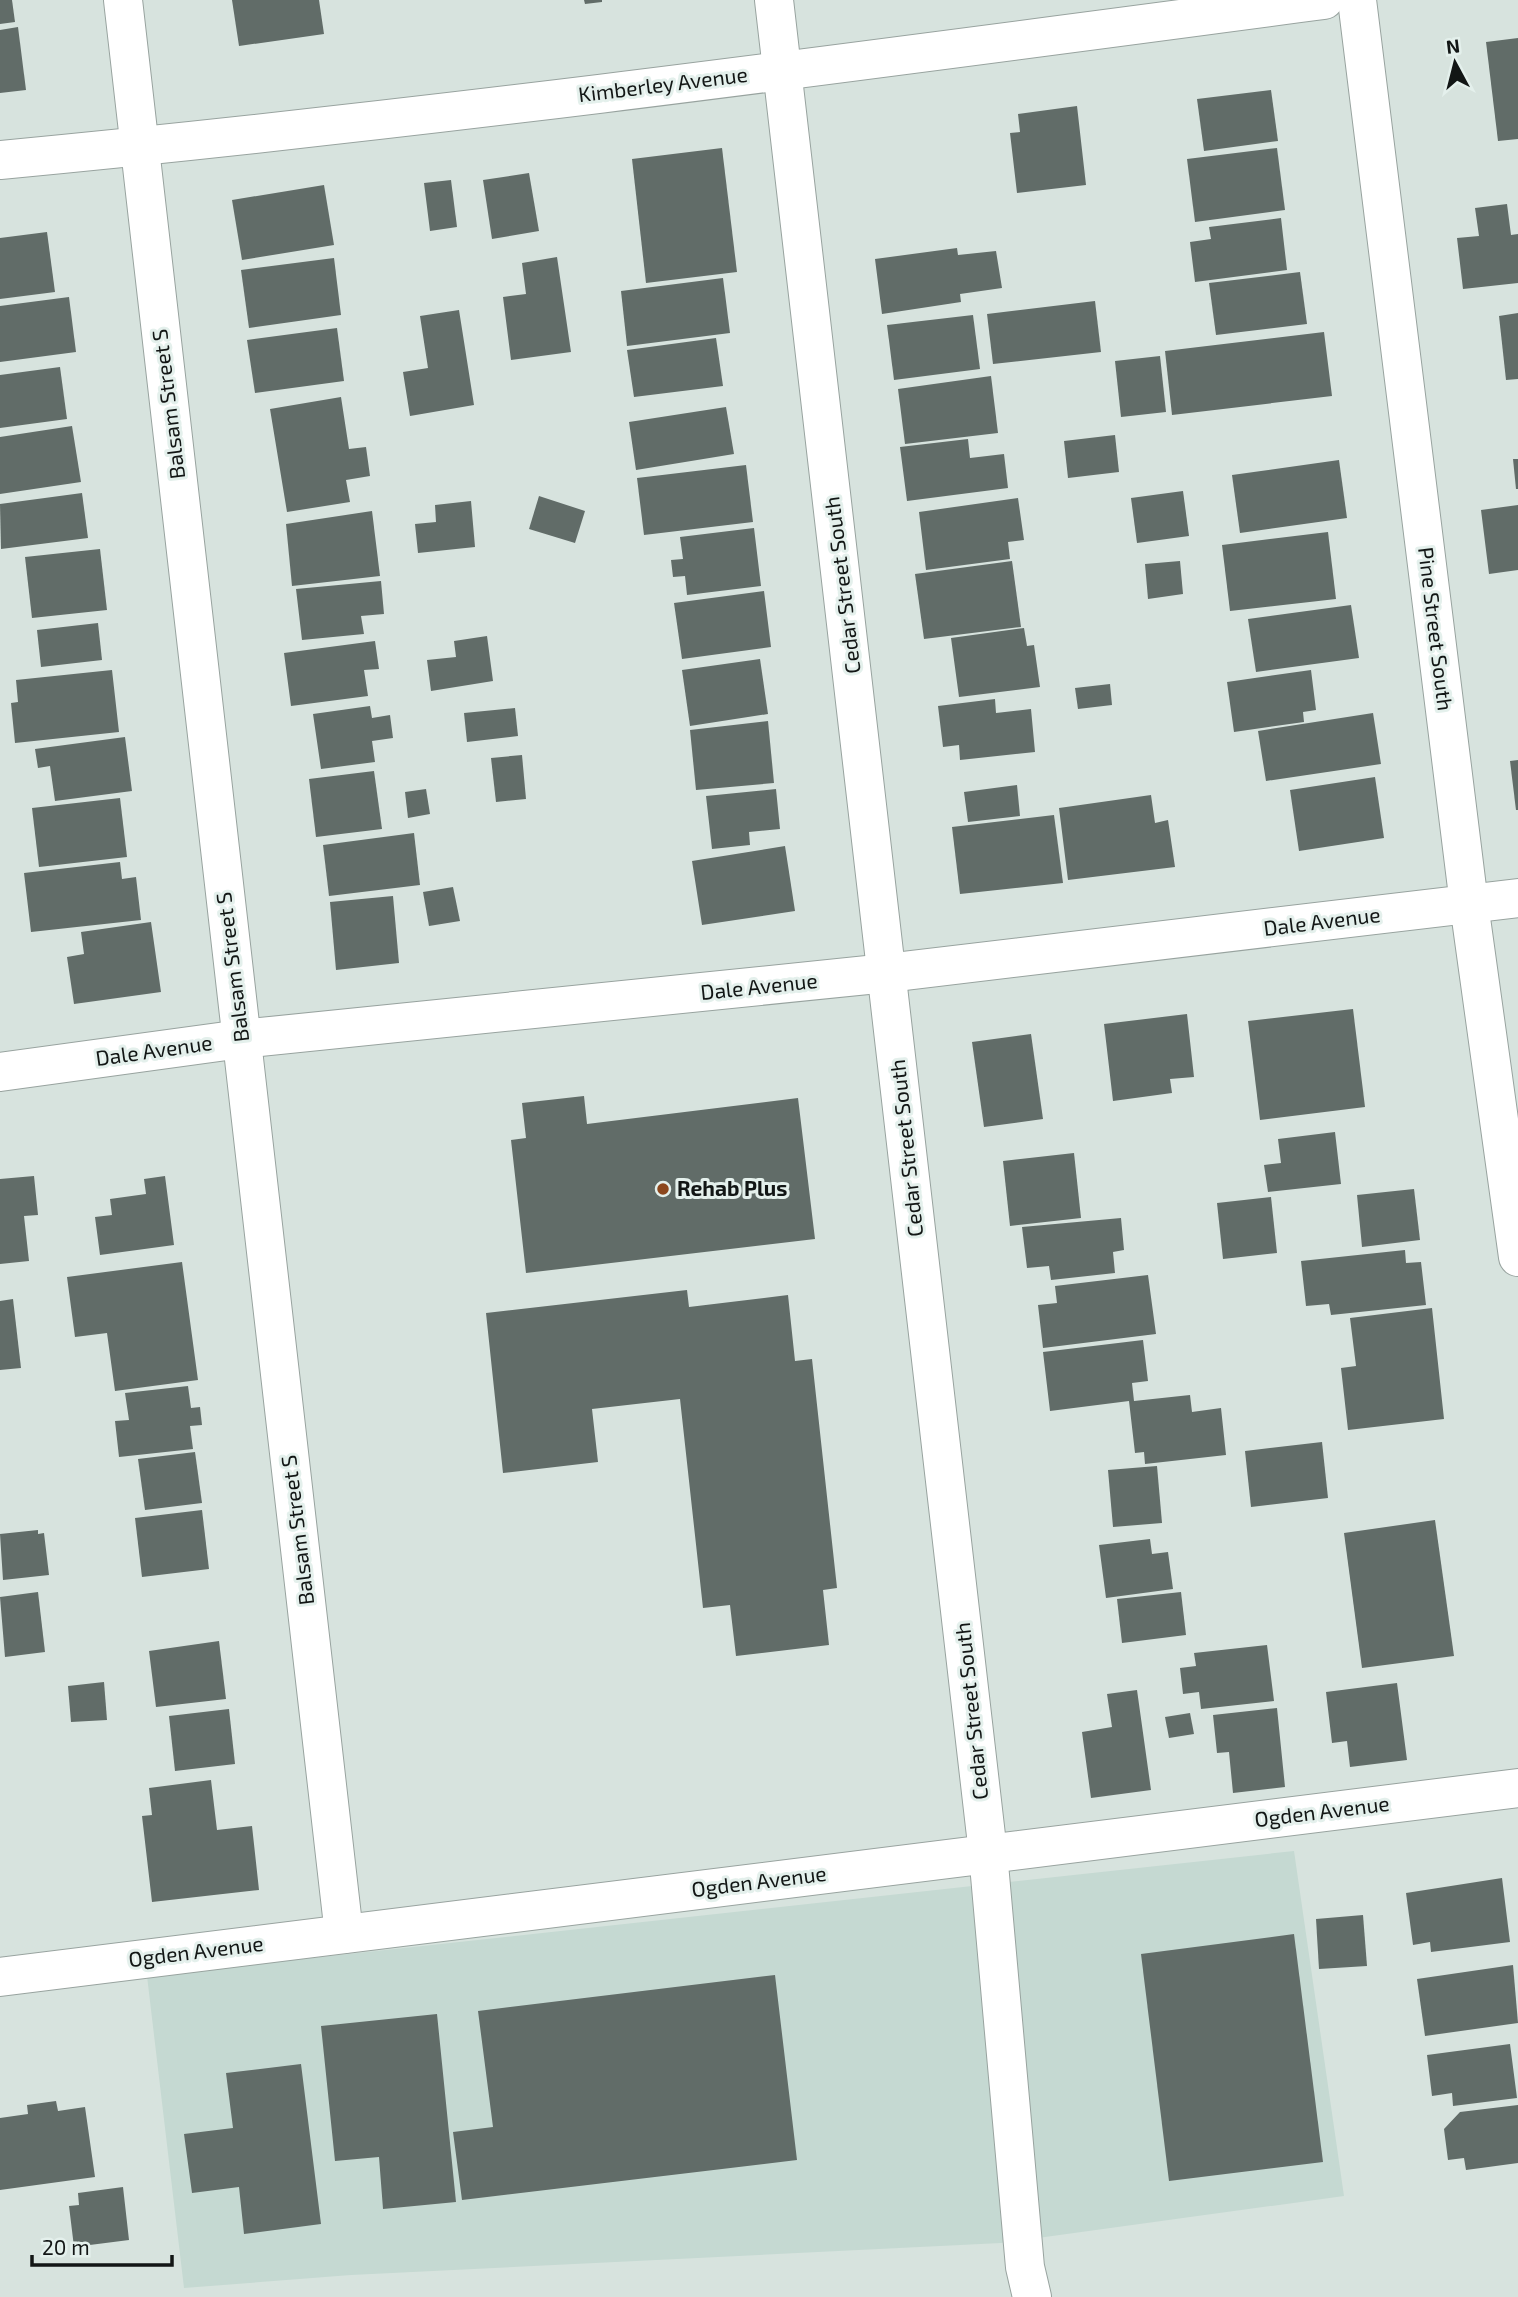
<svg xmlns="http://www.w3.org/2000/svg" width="1518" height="2297" viewBox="0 0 1518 2297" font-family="'Exo 2',sans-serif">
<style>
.built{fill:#c5d9d2}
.building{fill:#616c68}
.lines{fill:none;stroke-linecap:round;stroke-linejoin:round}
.minor-casing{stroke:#98a39f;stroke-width:40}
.minor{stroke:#fff;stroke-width:38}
.poi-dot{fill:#8c471d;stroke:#e4f0ec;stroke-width:2.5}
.labels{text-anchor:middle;stroke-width:6;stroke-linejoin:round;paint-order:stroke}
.street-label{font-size:21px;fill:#121615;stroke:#e4f0ec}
.poi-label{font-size:21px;font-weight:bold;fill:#121615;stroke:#e4f0ec;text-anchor:start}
</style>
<rect width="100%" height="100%" fill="#d7e3de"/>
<polygon class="built" points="1294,1851 1344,2196 1001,2243 351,2275 184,2288 147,1976"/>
<g class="building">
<polygon points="0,0 12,0 15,22 0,24"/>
<polygon points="232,0 319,0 324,34 239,46"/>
<polygon points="584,0 602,0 602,2 585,4"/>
<polygon points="18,27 26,90 0,93 0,30"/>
<polygon points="1518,38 1518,139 1498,141 1486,42"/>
<polygon points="1271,90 1278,141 1204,151 1197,99"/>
<polygon points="1077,106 1086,185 1017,193 1010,133 1020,132 1018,114"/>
<polygon points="722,148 737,272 646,283 632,159"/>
<polygon points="1277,148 1285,210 1195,222 1187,159"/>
<polygon points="529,173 539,231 492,239 483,180"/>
<polygon points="451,180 457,227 430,231 424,183"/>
<polygon points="324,185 334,245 242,260 232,200"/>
<polygon points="1507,204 1511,235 1518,234 1518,283 1463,289 1457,238 1479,236 1475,208"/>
<polygon points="1281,218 1287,270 1195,282 1190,242 1211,239 1209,227"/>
<polygon points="47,232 55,292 0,299 0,238"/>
<polygon points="957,248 958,255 996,251 1002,288 960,294 961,302 882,314 875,259"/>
<polygon points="557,257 571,352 511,360 503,297 526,294 522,263"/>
<polygon points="334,258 341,315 249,328 241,270"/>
<polygon points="1300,272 1307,324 1216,335 1209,283"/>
<polygon points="723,278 730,333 627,346 621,291"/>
<polygon points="69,297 76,352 0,362 0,306"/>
<polygon points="1095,301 1101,352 993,364 987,314"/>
<polygon points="459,310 474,405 410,416 403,372 428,368 420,316"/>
<polygon points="1518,313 1518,379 1506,380 1499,316"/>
<polygon points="973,315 980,369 894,380 887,325"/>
<polygon points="337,328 344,381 255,393 247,340"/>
<polygon points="1324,332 1332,396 1172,415 1165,351"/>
<polygon points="716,338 723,386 634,397 627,350"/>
<polygon points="1160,356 1166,412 1121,417 1115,361"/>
<polygon points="60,367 67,419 0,428 0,375"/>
<polygon points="991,376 998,433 905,444 898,389"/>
<polygon points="341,397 349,449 366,447 370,476 346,480 350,502 287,512 270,409"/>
<polygon points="726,407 734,454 636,470 629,422"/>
<polygon points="72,426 81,482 0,494 0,437"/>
<polygon points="1115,435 1119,472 1068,478 1064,441"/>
<polygon points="968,439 970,458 1004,454 1008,488 907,501 900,447"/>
<polygon points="1513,459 1518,459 1518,489 1516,489"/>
<polygon points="1339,460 1347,518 1240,533 1232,475"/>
<polygon points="746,465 753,522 644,535 637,478"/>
<polygon points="1183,491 1189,536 1137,543 1131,498"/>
<polygon points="82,493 88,538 1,549 0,504"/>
<polygon points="539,496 585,511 575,543 529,529"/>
<polygon points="1018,498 1024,540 1008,542 1010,559 926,570 919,512"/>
<polygon points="471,501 475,547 418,553 415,524 436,522 435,505"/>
<polygon points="1518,505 1518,570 1489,574 1481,510"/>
<polygon points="372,511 380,576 292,586 286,524"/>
<polygon points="754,528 761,586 687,595 685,576 673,577 671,560 683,559 680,537"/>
<polygon points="1328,532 1336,599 1230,611 1222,545"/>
<polygon points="100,549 107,610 32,618 25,557"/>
<polygon points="1012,561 1021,627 924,639 915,574"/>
<polygon points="1180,561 1183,594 1148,599 1145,564"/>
<polygon points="381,581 384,614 361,616 364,634 302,640 296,589"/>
<polygon points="764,591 771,647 682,659 674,603"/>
<polygon points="1351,605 1359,658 1256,672 1248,619"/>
<polygon points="98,623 102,660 41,667 37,630"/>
<polygon points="1024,628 1027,646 1034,645 1040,687 959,697 951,638"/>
<polygon points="487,636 493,681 431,691 427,660 456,657 454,641"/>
<polygon points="375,641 379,669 364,670 368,696 291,706 284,653"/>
<polygon points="760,659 768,714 690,726 682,670"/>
<polygon points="112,670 119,732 15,743 11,703 18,702 16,680"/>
<polygon points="1311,670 1316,710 1303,712 1304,722 1234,732 1227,682"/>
<polygon points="1110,684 1112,705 1078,709 1075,688"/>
<polygon points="995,699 996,713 1031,709 1035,752 960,760 959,745 943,747 938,706"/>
<polygon points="370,706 372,718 390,715 393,738 372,741 375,762 321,769 313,714"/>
<polygon points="515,708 518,736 467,742 464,713"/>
<polygon points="1373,713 1381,764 1266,781 1258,731"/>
<polygon points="768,721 774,783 696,790 690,730"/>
<polygon points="125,737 132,791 55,801 50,766 38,768 35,749"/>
<polygon points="522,755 526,799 496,802 491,758"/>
<polygon points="1518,760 1518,810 1516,810 1510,761"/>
<polygon points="374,771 382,829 316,837 309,779"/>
<polygon points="1375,777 1384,838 1299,851 1290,790"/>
<polygon points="1017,785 1020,816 968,822 964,792"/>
<polygon points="426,789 430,814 408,818 405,792"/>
<polygon points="776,789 780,829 749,832 750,845 712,849 706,796"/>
<polygon points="1151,795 1155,823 1168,820 1175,867 1068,880 1059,808"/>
<polygon points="120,798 127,857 39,867 32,808"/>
<polygon points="1054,815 1063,883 960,894 952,827"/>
<polygon points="414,833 420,885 329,896 323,845"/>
<polygon points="785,846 795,911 702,925 692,861"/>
<polygon points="120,862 122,879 136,877 141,920 31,932 24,873"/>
<polygon points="453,887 460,921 429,926 423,892"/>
<polygon points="393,896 399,963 336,970 330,902"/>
<polygon points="151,922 161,992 74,1004 67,957 84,954 81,932"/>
<polygon points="1353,1009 1365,1107 1260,1120 1248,1021"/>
<polygon points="1187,1014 1194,1077 1170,1079 1172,1093 1113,1101 1104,1024"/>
<polygon points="1031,1034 1043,1119 984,1127 972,1042"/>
<polygon points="584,1096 587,1124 798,1098 815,1239 526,1273 511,1140 526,1138 522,1103"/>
<polygon points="1335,1132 1341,1184 1268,1192 1264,1165 1281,1163 1278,1139"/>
<polygon points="1074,1153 1081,1218 1010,1226 1003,1161"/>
<polygon points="34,1176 38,1215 24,1216 29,1261 0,1264 0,1179"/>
<polygon points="165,1176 174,1245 100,1255 95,1217 112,1215 110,1199 146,1194 144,1179"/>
<polygon points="1414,1189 1420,1240 1362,1247 1357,1195"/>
<polygon points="1271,1197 1277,1253 1223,1259 1217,1203"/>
<polygon points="1121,1218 1124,1250 1113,1252 1115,1273 1051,1280 1049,1266 1027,1268 1022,1227"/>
<polygon points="1405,1250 1406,1263 1421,1262 1426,1305 1331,1315 1329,1304 1306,1306 1301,1261"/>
<polygon points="182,1262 198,1380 115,1391 107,1333 75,1337 67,1277"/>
<polygon points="1148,1275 1156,1334 1043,1348 1038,1305 1057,1303 1055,1286"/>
<polygon points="687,1290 689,1307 788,1295 795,1361 812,1359 837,1588 823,1590 829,1645 736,1656 730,1605 703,1608 680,1399 592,1409 598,1462 503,1473 486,1313"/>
<polygon points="13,1299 21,1368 0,1370 0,1301"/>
<polygon points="1432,1308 1444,1419 1348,1430 1341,1368 1356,1366 1350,1318"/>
<polygon points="1143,1340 1148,1381 1132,1383 1134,1401 1190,1395 1192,1412 1221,1408 1226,1455 1145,1464 1144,1452 1135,1453 1129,1401 1050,1411 1043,1352"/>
<polygon points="188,1386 191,1408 200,1407 202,1425 190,1426 193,1449 119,1457 115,1421 129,1420 125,1393"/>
<polygon points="1322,1442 1328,1498 1251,1507 1245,1451"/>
<polygon points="195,1452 202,1503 145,1510 138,1459"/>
<polygon points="1157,1466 1162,1523 1113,1527 1108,1470"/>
<polygon points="202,1510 209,1569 142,1577 135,1518"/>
<polygon points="1435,1520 1454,1656 1362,1668 1344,1533"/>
<polygon points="38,1530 38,1534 44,1533 49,1575 3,1580 0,1534"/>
<polygon points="1150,1539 1152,1554 1168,1552 1173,1589 1106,1598 1099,1545"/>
<polygon points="38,1592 45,1652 5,1657 0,1597"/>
<polygon points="1181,1592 1186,1635 1122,1643 1117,1599"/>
<polygon points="219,1641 226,1699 156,1707 149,1651"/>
<polygon points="1267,1645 1274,1701 1201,1709 1199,1692 1183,1694 1180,1668 1196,1666 1194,1653"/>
<polygon points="104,1682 107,1720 71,1722 68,1686"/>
<polygon points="1397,1683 1407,1760 1350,1767 1347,1741 1332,1743 1326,1692"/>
<polygon points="1137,1690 1151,1790 1091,1798 1082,1732 1112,1727 1107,1694"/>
<polygon points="1277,1708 1285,1787 1233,1793 1229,1752 1217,1753 1213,1715"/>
<polygon points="229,1709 235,1764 175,1771 169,1716"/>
<polygon points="1190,1713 1194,1734 1169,1738 1165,1717"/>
<polygon points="211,1780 217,1830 252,1826 259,1890 152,1902 142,1816 152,1815 149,1788"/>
<polygon points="1502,1878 1510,1942 1431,1952 1430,1942 1413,1945 1406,1893"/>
<polygon points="1363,1915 1367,1966 1319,1969 1316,1919"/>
<polygon points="1294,1934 1323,2162 1169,2181 1141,1954"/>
<polygon points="1513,1965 1518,2023 1425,2036 1417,1979"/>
<polygon points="775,1975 797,2160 462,2200 453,2132 493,2127 478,2011"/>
<polygon points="437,2014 456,2202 383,2209 379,2157 335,2161 321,2026"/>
<polygon points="1510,2044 1517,2098 1453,2106 1452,2093 1432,2096 1427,2055"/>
<polygon points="301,2064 321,2224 244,2234 239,2187 192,2193 184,2134 233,2128 226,2073"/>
<polygon points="56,2101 58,2111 85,2107 95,2177 0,2190 0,2118 28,2114 27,2105"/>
<polygon points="1518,2105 1518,2163 1466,2170 1464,2158 1448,2160 1444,2129 1460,2112"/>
<polygon points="123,2187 129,2240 74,2247 69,2206 79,2205 78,2193"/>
</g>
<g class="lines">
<defs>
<g id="minor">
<polyline points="123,0 344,1934"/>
<polyline points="774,0 988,1853 1025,2267 1032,2297"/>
<polyline points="1357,0 1469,904 1518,1257"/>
<path d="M0,160C443,118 884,58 1324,0"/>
<polyline points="0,1072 241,1039 887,973 1518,898"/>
<polyline points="0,1977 1518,1788"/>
</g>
</defs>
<use href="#minor" class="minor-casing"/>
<use href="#minor" class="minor"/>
</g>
<circle class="poi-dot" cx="663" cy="1189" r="7"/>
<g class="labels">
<g class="street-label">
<text transform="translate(663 85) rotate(-7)" y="7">Kimberley Avenue</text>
<text transform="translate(169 404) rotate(-97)" y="7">Balsam Street S</text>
<text transform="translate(843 585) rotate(-97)" y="7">Cedar Street South</text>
<text transform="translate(1435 629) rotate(83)" y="7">Pine Street South</text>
<text transform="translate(1322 922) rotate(-7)" y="7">Dale Avenue</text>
<text transform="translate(233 967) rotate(-97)" y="7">Balsam Street S</text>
<text transform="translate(759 987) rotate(-6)" y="7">Dale Avenue</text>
<text transform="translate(154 1051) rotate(-8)" y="7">Dale Avenue</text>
<text transform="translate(907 1148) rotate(-96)" y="7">Cedar Street South</text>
<text transform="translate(298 1530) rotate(-97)" y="7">Balsam Street S</text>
<text transform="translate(972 1711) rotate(-96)" y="7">Cedar Street South</text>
<text transform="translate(1322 1812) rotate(-7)" y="7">Ogden Avenue</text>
<text transform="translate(759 1882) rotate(-7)" y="7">Ogden Avenue</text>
<text transform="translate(196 1952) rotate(-7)" y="7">Ogden Avenue</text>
</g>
<g class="poi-label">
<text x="677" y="1196">Rehab Plus</text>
</g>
</g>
<g transform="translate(1455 63) rotate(353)" stroke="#e4f0ec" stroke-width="5" paint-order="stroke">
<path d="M0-5L12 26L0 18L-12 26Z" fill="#121615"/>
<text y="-10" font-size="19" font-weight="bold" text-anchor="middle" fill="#121615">N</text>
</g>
<path d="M32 2255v10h140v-10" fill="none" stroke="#121615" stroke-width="3.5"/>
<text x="42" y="2255" font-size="21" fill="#121615" stroke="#e4f0ec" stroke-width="5" paint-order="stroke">20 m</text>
</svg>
